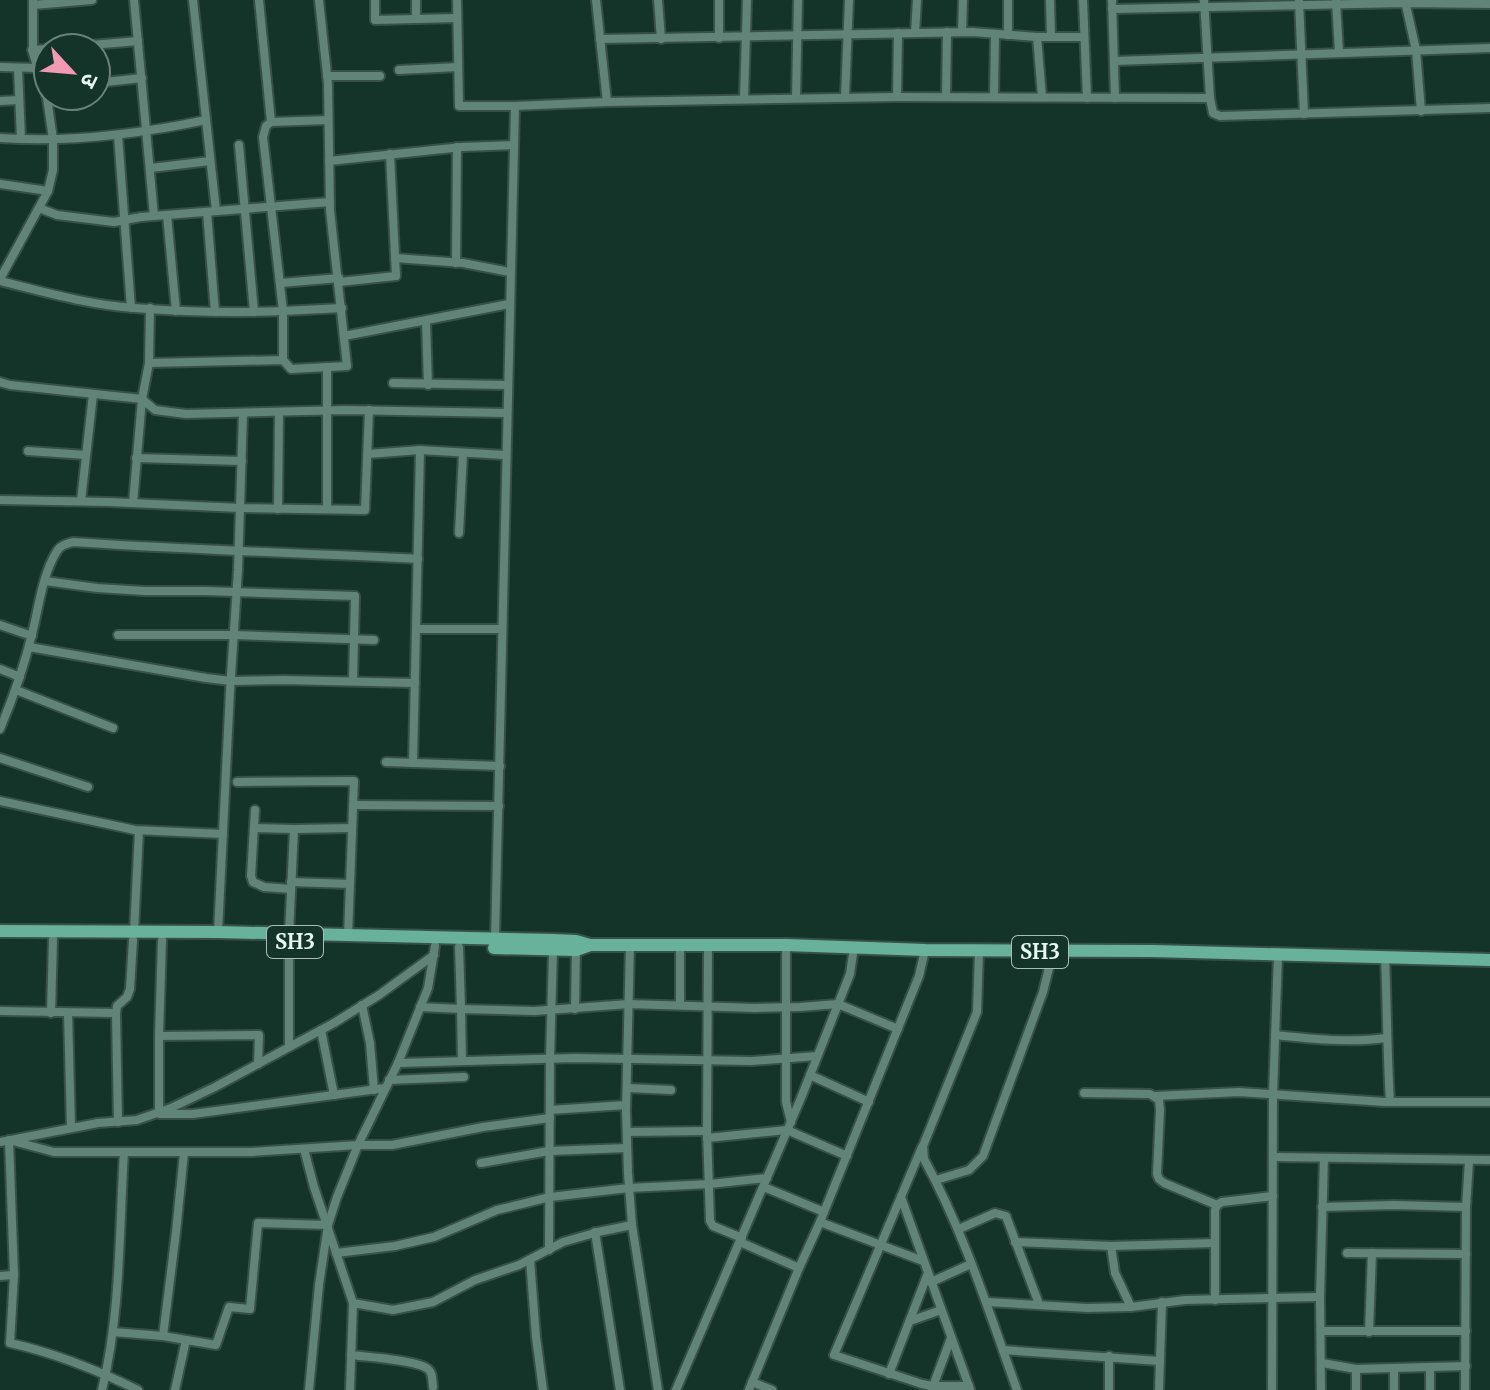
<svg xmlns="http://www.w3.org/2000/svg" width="1490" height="1390" viewBox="0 0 1490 1390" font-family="Merriweather,'Noto Sans Devanagari',serif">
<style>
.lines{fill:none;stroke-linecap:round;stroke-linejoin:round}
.street-casing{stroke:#375148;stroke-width:12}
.primary-casing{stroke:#375148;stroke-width:16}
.street{stroke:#628478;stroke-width:8}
.primary{stroke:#68b19a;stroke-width:12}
.labels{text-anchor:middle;stroke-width:7;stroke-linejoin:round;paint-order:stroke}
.shield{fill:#14342a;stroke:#a7bdb5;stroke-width:2}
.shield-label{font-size:20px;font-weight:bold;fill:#e6f8f1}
</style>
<rect width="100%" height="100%" fill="#14342a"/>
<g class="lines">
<defs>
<g id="street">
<polyline points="134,0 154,216"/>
<polyline points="193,0 216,211"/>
<polyline points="259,0 271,122 328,120"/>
<polyline points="375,0 375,20 457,18"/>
<polyline points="416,0 416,19"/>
<polyline points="457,0 459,106 515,106"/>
<polyline points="596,0 607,102"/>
<polyline points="658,0 661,39"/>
<polyline points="1050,0 1051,37"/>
<polyline points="1083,0 1087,98"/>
<polyline points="1112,0 1115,98"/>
<polyline points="1299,1 1304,114"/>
<polyline points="1336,1 1339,53"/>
<polyline points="1405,1 1416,50 1421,111"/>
<polyline points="33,5 92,0"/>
<polyline points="1112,9 1405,3 1490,4"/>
<polyline points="962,32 963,0"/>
<polyline points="915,33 917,0"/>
<polyline points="1008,35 1008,0"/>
<polyline points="1037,37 1042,97"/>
<polyline points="719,38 719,0"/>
<polyline points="600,39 972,32 1037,37 1084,37"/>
<polyline points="56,48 138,41"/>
<polyline points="32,50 48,49"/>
<polyline points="1114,61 1490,48"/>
<polyline points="0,67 37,68"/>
<polyline points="18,68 21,139"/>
<polyline points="399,70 458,67"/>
<polyline points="327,76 380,76"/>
<polyline points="96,83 142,78"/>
<polyline points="845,97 849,0"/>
<polyline points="897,97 898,33"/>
<polyline points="946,97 947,32"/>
<polyline points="994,97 995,34"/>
<polyline points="744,98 747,0"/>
<polyline points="796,98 798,0"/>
<polyline points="1210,98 1213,113 1220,116 1490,108"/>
<polyline points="0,101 19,100"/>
<polyline points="118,135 131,308"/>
<path d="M1,138C70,143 139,134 206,120"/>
<polyline points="239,145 254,312"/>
<polyline points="329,161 462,147 514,145"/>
<polyline points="151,168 210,161"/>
<polyline points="0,184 48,191"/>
<polyline points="39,208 57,215 114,222 141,217 330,202"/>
<polyline points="207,212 215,312"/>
<polyline points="167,215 176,311"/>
<polyline points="395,258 463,263 510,272"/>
<polyline points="456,263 457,147"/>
<polyline points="0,279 48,191 53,170 53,139 47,98 33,53 33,0"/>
<path d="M0,281C44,292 89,305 134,308C184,312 233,313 283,311L263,137L266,126L271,122"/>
<polyline points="339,282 396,276 390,154"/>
<polyline points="281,283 339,278"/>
<polyline points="426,321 428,385"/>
<polyline points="344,336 509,304"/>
<polyline points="283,360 283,311 342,308"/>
<polyline points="149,363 283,360 291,369 347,366 330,210 328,84 319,0"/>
<polyline points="0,382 10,385 142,399 149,363 150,308"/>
<polyline points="393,383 507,385"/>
<polyline points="28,451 86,455"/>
<polyline points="368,454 420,450 505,455"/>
<polyline points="136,458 242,461"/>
<polyline points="0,500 109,502 240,508 365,510 369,410"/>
<polyline points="81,501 93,394"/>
<polyline points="133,503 142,399 155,410 186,414 346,410 506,413"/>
<polyline points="278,509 279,413"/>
<polyline points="327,509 327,367"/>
<polyline points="459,533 463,453"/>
<polyline points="45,581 97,588 145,591 205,591 355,596 353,681"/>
<polyline points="0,625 32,636"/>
<polyline points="416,629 502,629"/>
<polyline points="118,635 234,635 374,640"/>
<polyline points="29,647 206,678 231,681 284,680 415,683"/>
<polyline points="0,669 20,677"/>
<polyline points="16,690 113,728"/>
<path d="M0,729C13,698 24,667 32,634C39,607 42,575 57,551C61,545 66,544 73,542C188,550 303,553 418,559"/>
<polyline points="0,758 88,787"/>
<polyline points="386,762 500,766"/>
<polyline points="413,763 420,450"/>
<polyline points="237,782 354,781 348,936"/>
<polyline points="0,801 135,830 223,834"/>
<polyline points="353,805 499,806"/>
<polyline points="255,810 251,876 253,882 264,887 291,889"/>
<polyline points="254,828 294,829"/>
<polyline points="291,882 350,884"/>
<polyline points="134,932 139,831"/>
<polyline points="218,932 230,691 238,570 243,414"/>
<polyline points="289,934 294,829 352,828"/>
<polyline points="495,940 515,106 607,102 897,97 1210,98 1204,0"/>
<polyline points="630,944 626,1111 628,1173 632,1225 658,1390"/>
<polyline points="708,944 707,1131 710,1221 713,1226 742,1238"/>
<polyline points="786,945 786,1102 791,1122"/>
<path d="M979,951L977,1012L923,1146L924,1159C964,1232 989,1312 1017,1390"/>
<path d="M1385,956C1387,1005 1387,1053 1390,1102"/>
<polyline points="362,1005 370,1043 374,1090"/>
<polyline points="680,1005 680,944"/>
<polyline points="420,1007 461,1009 459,947"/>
<polyline points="575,1009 576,946"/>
<polyline points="0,1011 116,1013 118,1122"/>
<polyline points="51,1013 53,939"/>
<polyline points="68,1013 71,1128"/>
<polyline points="116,1013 117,1006 127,997 130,989 133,940"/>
<polyline points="321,1030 334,1095"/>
<path d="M1275,1035C1312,1039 1349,1043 1386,1038"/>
<polyline points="159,1036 259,1035 258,1064"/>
<polyline points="289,1047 289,942"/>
<polyline points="462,1061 461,1009 534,1011 629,1004 755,1008 800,1007 838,1004 898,1029"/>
<polyline points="398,1063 574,1058 752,1061 817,1056"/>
<polyline points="810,1075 869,1102"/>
<polyline points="389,1080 464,1077"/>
<polyline points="628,1088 671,1090"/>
<polyline points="1084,1093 1150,1094 1159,1100 1160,1110 1157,1174 1159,1179 1164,1183 1217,1205"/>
<polyline points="1155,1096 1239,1092 1385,1102 1490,1102"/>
<polyline points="550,1110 626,1105"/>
<polyline points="159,1112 159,1036 162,940"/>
<polyline points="160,1114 193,1114 385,1088"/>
<polyline points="627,1132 707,1131"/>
<polyline points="707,1138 787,1130 847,1156"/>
<polyline points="0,1142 98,1123 137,1120 171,1108 215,1087 334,1023 379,995 434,955"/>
<polyline points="922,1147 834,1355 922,1384 932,1386 969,1386"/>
<polyline points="304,1149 314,1187 353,1303 350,1390"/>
<polyline points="184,1153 176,1232 163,1336 216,1345 229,1307 250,1309 258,1223 328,1225"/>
<polyline points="1274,1157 1490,1160"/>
<polyline points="481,1163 549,1151 627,1148"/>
<polyline points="936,1180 969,1170 983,1156 1043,992 1053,952"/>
<polyline points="764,1187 824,1212"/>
<polyline points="901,1197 970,1389"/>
<polyline points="1322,1207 1394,1205 1466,1207"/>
<polyline points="820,1222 923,1261"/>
<polyline points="959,1229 995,1213 1006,1216 1039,1304"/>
<polyline points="595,1232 620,1390"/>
<polyline points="740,1242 799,1268"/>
<polyline points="1015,1242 1111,1246 1215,1243"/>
<polyline points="1111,1246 1115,1273 1131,1307"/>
<polyline points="549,1250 550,1059 553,950"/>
<polyline points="336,1253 395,1246 434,1237 497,1210 550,1197 629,1188 710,1184 767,1178"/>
<polyline points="1347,1253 1466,1254"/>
<polyline points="530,1260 536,1337 543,1390"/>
<polyline points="0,1276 14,1275"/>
<polyline points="931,1282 971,1264"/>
<polyline points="1215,1300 1215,1210 1217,1205 1222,1202 1273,1196"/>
<polyline points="987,1302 1087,1308 1131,1307 1185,1300 1320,1297"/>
<polyline points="353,1303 393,1310 433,1302 475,1280 519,1265 563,1242 598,1232 632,1225"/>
<polyline points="910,1321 941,1310"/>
<polyline points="1321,1331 1466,1331"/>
<polyline points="113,1332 163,1336"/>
<polyline points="1369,1332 1372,1253"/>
<polyline points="1003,1350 1160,1361"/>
<path d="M351,1355C367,1357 417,1360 428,1369C433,1373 432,1380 433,1387"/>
<polyline points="1322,1363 1356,1369 1466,1366"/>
<polyline points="1430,1367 1430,1390"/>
<polyline points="1394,1368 1394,1390"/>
<polyline points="1356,1369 1356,1390"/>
<polyline points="889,1374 928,1273"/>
<polyline points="752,1382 772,1390"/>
<polyline points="932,1389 951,1338"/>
<path d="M102,1390C121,1312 119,1231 124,1152"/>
<path d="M138,1390C97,1370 55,1353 10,1343L14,1275L9,1140L54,1152H251L358,1145H392L483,1127L550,1118"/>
<polyline points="175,1390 186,1340"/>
<polyline points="309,1390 319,1285 328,1225 337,1197 358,1145 398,1063 428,988 435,946"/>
<polyline points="676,1390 801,1098 850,974 854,947"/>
<polyline points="749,1390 799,1268 820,1222 919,976 925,950"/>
<polyline points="1109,1390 1109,1356"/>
<polyline points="1159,1390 1162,1302"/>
<polyline points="1272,1390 1273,1095 1278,955"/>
<polyline points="1321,1390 1320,1297 1324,1158"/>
<polyline points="1465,1390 1466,1207 1469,1161"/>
</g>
<g id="primary">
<polyline points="0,931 218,932 553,940 576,941 590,945 786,945 925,950 1153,951 1490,960"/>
<polyline points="494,948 576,950 590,945"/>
</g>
</defs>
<use href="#street" class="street-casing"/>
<use href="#primary" class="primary-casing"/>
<use href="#street" class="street"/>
<use href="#primary" class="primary"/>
</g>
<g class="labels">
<g class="shield">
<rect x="267" y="926" width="56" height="32" rx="6"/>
<rect x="1012" y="936" width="56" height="32" rx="6"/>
</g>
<g class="shield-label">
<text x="295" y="949">SH3</text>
<text x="1040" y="959">SH3</text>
</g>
</g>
<g transform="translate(72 72) rotate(116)"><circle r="38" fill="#14342a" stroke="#68827a" stroke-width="2"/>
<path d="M0-6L14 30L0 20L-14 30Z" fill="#f19ab4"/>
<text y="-12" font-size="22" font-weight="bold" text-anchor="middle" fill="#e6f8f1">उ</text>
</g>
</svg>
